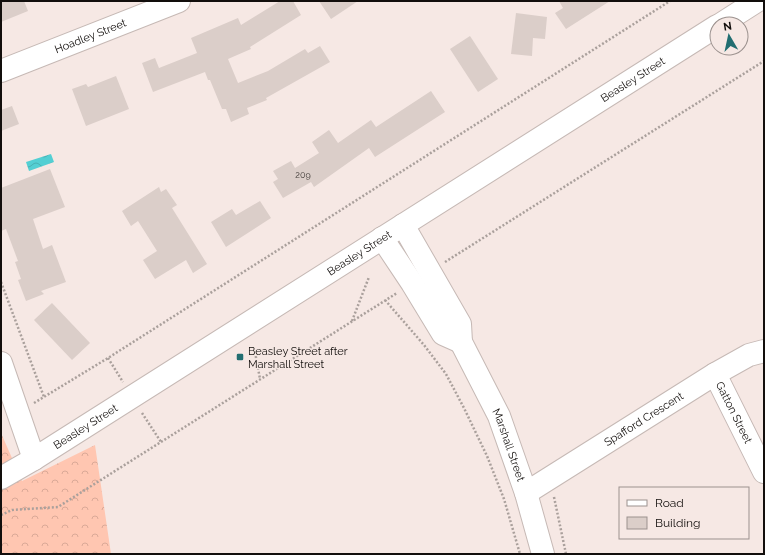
<svg xmlns="http://www.w3.org/2000/svg" width="765" height="555" viewBox="0 0 765 555" font-family="Raleway,sans-serif">
<style>
.forest{fill:url(#forest-crowns)}
.water{fill:url(#water-waves)}
.building{fill:#dbcec9}
.lines{fill:none;stroke-linecap:round;stroke-linejoin:round}
.minor-casing{stroke:#c6b9b5;stroke-width:24}
.major-casing{stroke:#c6b9b5;stroke-width:24}
.path{stroke:#aaa09c;stroke-width:2.5;stroke-dasharray:2 2;stroke-linecap:butt}
.minor{stroke:#fff;stroke-width:22}
.major{stroke:#fff;stroke-width:22}
.poi-dot{fill:#226e71;stroke:#f6e8e4;stroke-width:1.5}
.labels{text-anchor:middle;stroke-width:3;stroke-linejoin:round;paint-order:stroke}
.number-label{font-size:9px;fill:#443e3b}
.street-label{font-size:11px;fill:#120e0c;stroke:#f6e8e4}
.poi-label{font-size:11px;fill:#120e0c;stroke:#f6e8e4;text-anchor:start}
</style>
<defs>
<pattern id="forest-crowns" width="20" height="18" patternUnits="userSpaceOnUse"><rect width="20" height="18" fill="#ffc6b1"/><path d="M2 6a3 3 0 1 1 6 0M12 15a3 3 0 1 1 6 0" fill="none" stroke="#daa997"/></pattern>
<pattern id="water-waves" width="16" height="10" patternUnits="userSpaceOnUse"><rect width="16" height="10" fill="#53cfd3"/><path d="M0 5q4-4 8 0t8 0" fill="none" stroke="#47b1b4"/></pattern>
</defs>
<rect width="100%" height="100%" fill="#f6e8e4"/>
<polygon class="forest" points="1,433 22,481 95,445 111,554 1,554"/>
<polygon class="water" points="51,154 54,162 29,171 26,162"/>
<g class="building">
<polygon points="1,1 24,1 28,11 1,22"/>
<polygon points="280,1 293,1 301,15 250,47 251,49 228,59 238,83 268,71 305,49 308,53 320,46 330,62 266,98 267,100 247,108 249,114 231,122 226,109 222,109 210,80 208,80 205,72 153,92 142,63 155,58 159,68 197,53 191,38 238,18 241,25"/>
<polygon points="319,1 358,1 331,19"/>
<polygon points="559,1 610,1 566,29 555,13 563,8"/>
<polygon points="516,13 547,17 545,39 533,38 532,56 511,54"/>
<polygon points="470,36 498,79 478,92 450,49"/>
<polygon points="116,76 129,109 86,126 72,89 86,84 88,87"/>
<polygon points="431,91 445,112 375,157 369,148 314,187 311,182 283,198 273,182 278,179 273,171 291,161 295,168 319,153 312,142 329,130 338,143 371,120 376,127"/>
<polygon points="12,106 19,124 1,131 1,110"/>
<polygon points="50,169 65,207 33,219 43,249 52,245 66,282 41,291 44,294 26,301 18,280 21,279 15,262 18,261 6,229 1,231 1,188"/>
<polygon points="159,187 161,192 166,189 177,205 172,208 207,264 193,273 186,260 155,279 143,260 157,251 138,221 131,226 122,211"/>
<polygon points="260,201 271,218 226,247 211,222 232,209 236,215"/>
<polygon points="52,303 90,343 72,360 34,320"/>
</g>
<g class="lines">
<defs>
<g id="minor">
<path id="s1" d="M1,71L179,1"/>
<path id="s2" d="M403,225L460,324L461,342L499,416L526,493L543,554"/>
<polyline points="382,238 412,283 443,334 461,342"/>
<polyline points="1,363 34,459"/>
<path id="s3" d="M715,374L764,472"/>
<path id="s4" d="M526,493L715,374L749,355L764,351"/>
</g>
<g id="major">
<polyline points="721,24 757,1"/>
<path id="s5" d="M1,478L34,459L717,26"/>
</g>
</defs>
<use href="#minor" class="minor-casing"/>
<use href="#major" class="major-casing"/>
<g class="path">
<polyline points="445,262 764,61"/>
<polyline points="1,282 44,397"/>
<polyline points="385,300 424,345 446,374 464,408 487,456 504,499 520,554"/>
<polyline points="352,321 369,277"/>
<polyline points="255,352 260,379"/>
<polyline points="108,358 123,382"/>
<polyline points="34,403 108,358 670,1"/>
<polyline points="142,413 161,442"/>
<polyline points="554,497 566,554"/>
<polyline points="1,515 12,510 58,507 397,293"/>
</g>
<use href="#minor" class="minor"/>
<use href="#major" class="major"/>
</g>
<rect class="poi-dot" x="236" y="353" width="8" height="8" rx="2"/>
<g class="labels">
<g class="number-label">
<text x="303" y="178">209</text>
</g>
<g class="street-label">
<text dy="4" stroke="none"><textPath href="#s1" startOffset="96">Hoadley Street</textPath></text>
<text dy="4" stroke="none"><textPath href="#s5" startOffset="747">Beasley Street</textPath></text>
<text dy="4" stroke="none"><textPath href="#s5" startOffset="423">Beasley Street</textPath></text>
<text dy="4" stroke="none"><textPath href="#s3" startOffset="43">Gatton Street</textPath></text>
<text dy="4" stroke="none"><textPath href="#s4" startOffset="139">Spafford Crescent</textPath></text>
<text dy="4" stroke="none"><textPath href="#s5" startOffset="99">Beasley Street</textPath></text>
<text dy="4" stroke="none"><textPath href="#s2" startOffset="246">Marshall Street</textPath></text>
</g>
<g class="poi-label">
<text x="248" y="355">Beasley Street after<tspan x="248" dy="13">Marshall Street</tspan></text>
</g>
</g>
<rect width="765" height="555" fill="none" stroke="#120e0c" stroke-width="4"/>
<rect x="619" y="487" width="130" height="52" fill="#f6e8e4" stroke="#9b918e"/>
<rect x="627" y="500" width="20" height="6" fill="#ffffff" stroke="#9b918e"/>
<text x="655" y="507" font-size="12" fill="#120e0c">Road</text>
<rect x="627" y="517" width="20" height="12" fill="#dbcec9" stroke="#9b918e"/>
<text x="655" y="527" font-size="12" fill="#120e0c">Building</text>
<g transform="translate(729 36) rotate(351)"><circle r="19" fill="#f6e8e4" stroke="#9b918e"/>
<path d="M0-3L7 15L0 10L-7 15Z" fill="#226e71"/>
<text y="-6" font-size="11" font-weight="bold" text-anchor="middle" fill="#120e0c">N</text>
</g>
</svg>
